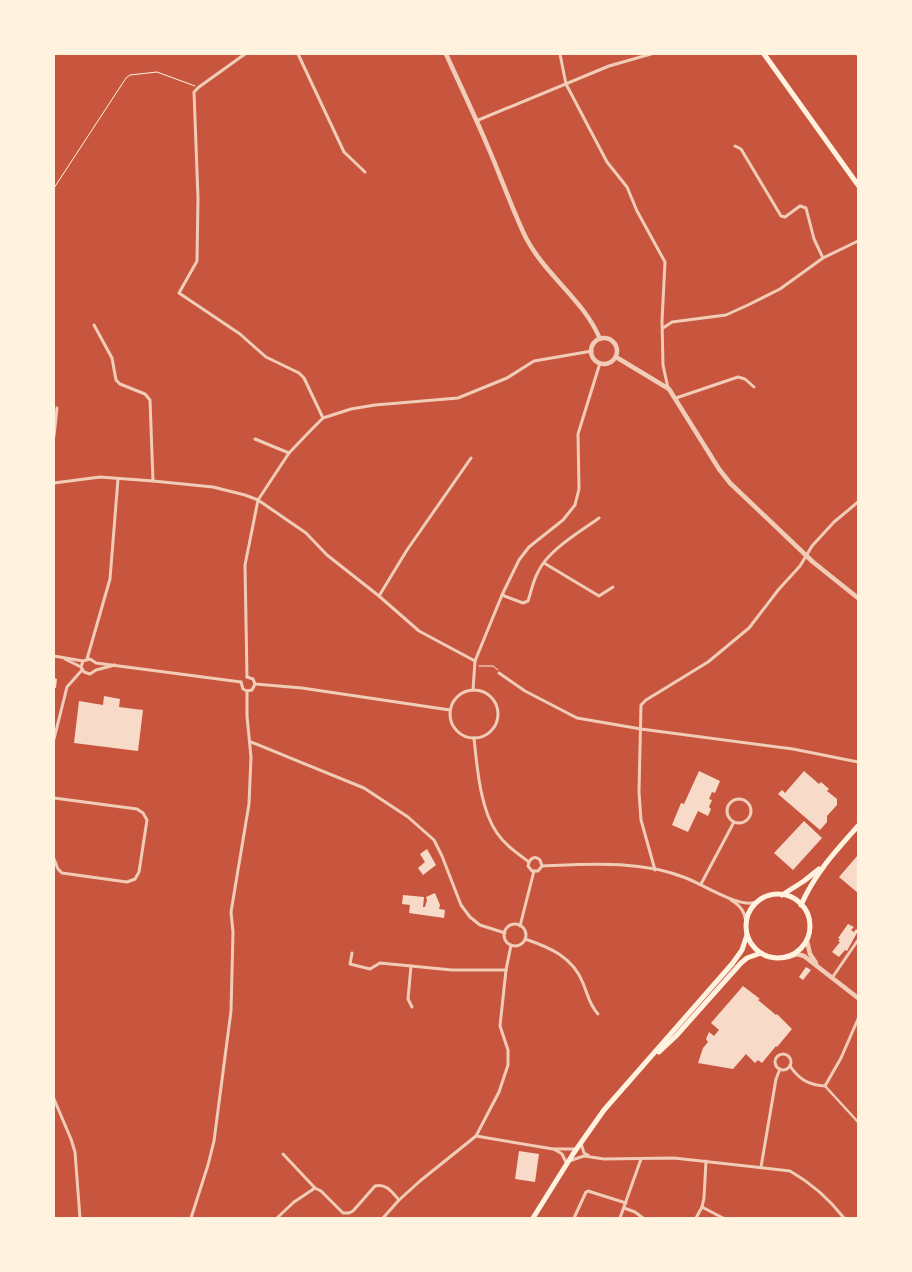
<svg xmlns="http://www.w3.org/2000/svg" width="912" height="1272" viewBox="0 0 912 1272" font-family="'Archivo Narrow',sans-serif">
<style>
.building{fill:#f7dbc8}
.lines{fill:none;stroke-linecap:round;stroke-linejoin:round}
.path{stroke:#fff3e0;stroke-width:1}
.pedestrian{stroke:#f1ccb7;stroke-width:2.5}
.minor{stroke:#f1ccb7;stroke-width:3}
.tertiary{stroke:#f1ccb7;stroke-width:4.5}
.primary{stroke:#fff3e0;stroke-width:5}
</style>
<rect width="100%" height="100%" fill="#c8553d"/>
<g class="building">
<polygon points="54,678 57,679 56,688 54,688"/>
<polygon points="104,696 120,699 119,707 143,710 138,751 74,743 79,701 103,705"/>
<polygon points="699,771 720,781 715,793 712,792 709,799 712,800 709,807 711,809 708,816 698,811 688,832 672,825 681,803 684,804"/>
<polygon points="804,771 819,784 821,782 829,789 827,791 837,799 837,805 827,816 827,822 820,830 778,794 782,790 785,793"/>
<polygon points="804,821 822,838 793,870 774,853"/>
<polygon points="427,849 436,865 423,875 418,868 425,862 420,854"/>
<polygon points="858,855 858,893 839,877"/>
<polygon points="435,893 440,905 439,909 445,910 444,918 409,913 410,905 402,904 403,895 424,897 423,907 425,907 427,900 426,897"/>
<polygon points="848,924 854,927 851,930 854,932 856,929 858,931 847,951 845,950 839,957 832,952 840,942 838,941 840,939 838,938"/>
<polygon points="806,967 811,970 803,980 799,977"/>
<polygon points="743,986 760,999 758,1000 776,1015 777,1014 792,1029 777,1047 776,1046 762,1063 758,1060 755,1063 746,1054 733,1069 698,1063 703,1048 708,1042 706,1039 709,1032 714,1036 719,1030 711,1023"/>
<polygon points="519,1151 539,1154 535,1182 515,1179"/>
</g>
<g class="lines">
<g class="path">
<polyline points="54,188 126,78 130,75 157,72 195,86"/>
<polyline points="479,666 493,666 498,670"/>
</g>
<polyline class="pedestrian" points="825,1086 858,1122"/>
<g class="minor">
<polyline points="245,54 199,87 194,92 198,198 197,261 179,293 240,334 266,357 299,373 304,378 323,418"/>
<polyline points="298,54 344,152 365,172"/>
<polyline points="560,54 566,84 607,162 627,187 637,211 665,262 662,321 663,365 668,388"/>
<polyline points="857,54 858,54"/>
<polyline points="476,121 609,66 651,54"/>
<polyline points="735,146 741,149 781,216 785,217 800,206 806,208 814,239 823,258"/>
<polyline points="94,325 112,358 116,380 120,384 145,394 150,400 153,481"/>
<polyline points="663,328 672,322 726,315 748,305 780,289 823,258 858,241"/>
<polyline points="676,398 738,377 745,379 754,387"/>
<polyline points="54,436 57,408"/>
<polyline points="255,439 289,453"/>
<polyline points="54,483 100,477 153,481 213,487 245,495 258,500 306,533 327,555 379,596 419,631 475,661"/>
<polyline points="544,563 599,596 613,587"/>
<path d="M502,595L523,603L528,601C531,592 533,581 538,572C548,550 580,532 599,518"/>
<polyline points="379,596 407,550 471,458"/>
<polyline points="54,656 83,661"/>
<polyline points="65,659 81,667"/>
<polyline points="87,659 110,579 118,479"/>
<polyline points="115,665 96,670 90,674 84,672 81,667 83,661 90,659 96,663 241,682"/>
<polyline points="499,673 525,691 577,718 641,729 793,749 858,762"/>
<polyline points="247,677 245,565 258,500 289,453 311,430 323,418 351,409 375,405 458,398 507,378 534,361 592,351"/>
<polyline points="247,677 253,679 255,684"/>
<polyline points="241,682 243,689 247,691"/>
<polyline points="255,684 302,688 450,710"/>
<polyline points="473,690 475,661 502,595 519,560 529,547 563,520 575,505 579,489 578,434 600,363"/>
<circle cx="474" cy="714" r="24"/>
<polyline points="247,691 252,690 255,684"/>
<path d="M474,738C477,766 480,809 497,833C505,845 517,853 529,862"/>
<polyline points="54,739 67,687 82,670"/>
<polyline points="251,742 364,788 408,817 434,840 442,856 461,905 470,917 480,925 505,933"/>
<polyline points="54,798 137,809 143,813 147,820 139,872 135,879 127,882 62,873 58,869 54,859"/>
<circle cx="739" cy="811" r="12"/>
<polyline points="529,862 528,866 532,871 538,871 542,866"/>
<path d="M529,862C532,857 536,856 540,860L542,866"/>
<path d="M542,866C589,864 641,860 686,878C704,885 740,909 757,902"/>
<polyline points="655,870 641,820 639,792 641,705 646,700 708,662 749,628 779,589 800,566 812,546 834,522 858,502"/>
<polyline points="701,884 734,822"/>
<path d="M731,900C741,906 745,912 746,923"/>
<circle cx="515" cy="935" r="11"/>
<polyline points="520,926 534,871"/>
<path d="M525,939C549,947 573,957 583,983C588,995 589,1004 598,1014"/>
<polyline points="352,953 350,964 370,969 380,963 452,970 506,970"/>
<polyline points="411,966 408,999 412,1007"/>
<polyline points="832,978 858,940"/>
<circle cx="783" cy="1062" r="8"/>
<path d="M790,1066C799,1079 808,1085 825,1086L841,1058L858,1019"/>
<polyline points="54,1099 71,1139 75,1152 80,1218"/>
<polyline points="476,1136 553,1149 576,1149"/>
<polyline points="581,1143 584,1153 588,1155"/>
<polyline points="554,1149 562,1154 567,1164"/>
<path d="M283,1154L315,1188L321,1191L343,1213H349L353,1211L375,1186C386,1183 392,1192 399,1200"/>
<path d="M569,1161L584,1156L604,1159L674,1158L790,1171C811,1183 830,1200 844,1218"/>
<polyline points="706,1161 704,1198 702,1207 723,1218"/>
<polyline points="761,1167 776,1079 780,1069"/>
<polyline points="624,1208 635,1212 643,1218"/>
<polyline points="191,1218 208,1165 214,1141 231,1011 233,932 231,912 249,804 251,757 247,716 247,691"/>
<polyline points="277,1218 294,1202 315,1188"/>
<polyline points="383,1218 399,1200 420,1181 476,1136 499,1092 508,1065 508,1050 500,1026 506,970 511,945"/>
<polyline points="574,1218 586,1192 588,1191 626,1203"/>
<polyline points="620,1218 641,1159"/>
<polyline points="696,1218 702,1207"/>
</g>
<g class="tertiary">
<path d="M446,54C460,85 475,116 488,147C501,177 512,209 526,238C546,276 584,300 600,339"/>
<circle cx="604" cy="351" r="13"/>
<polyline points="616,357 669,389 719,469 730,483 813,562 858,598"/>
<polyline points="807,941 810,954 816,963"/>
<polyline points="788,957 797,954 804,956 858,998"/>
</g>
<g class="primary">
<polyline points="764,54 858,185"/>
<circle cx="778" cy="926" r="32"/>
<polyline points="782,895 804,881 819,869"/>
<path d="M801,905C815,873 835,852 858,826"/>
<polyline points="659,1052 676,1036 741,963 747,958 761,953"/>
<polyline points="533,1218 573,1154 604,1110 732,964 742,950 747,935"/>
</g>
</g>
<rect width="912" height="1272" fill="none" stroke="#fff3e0" stroke-width="110"/>
</svg>
